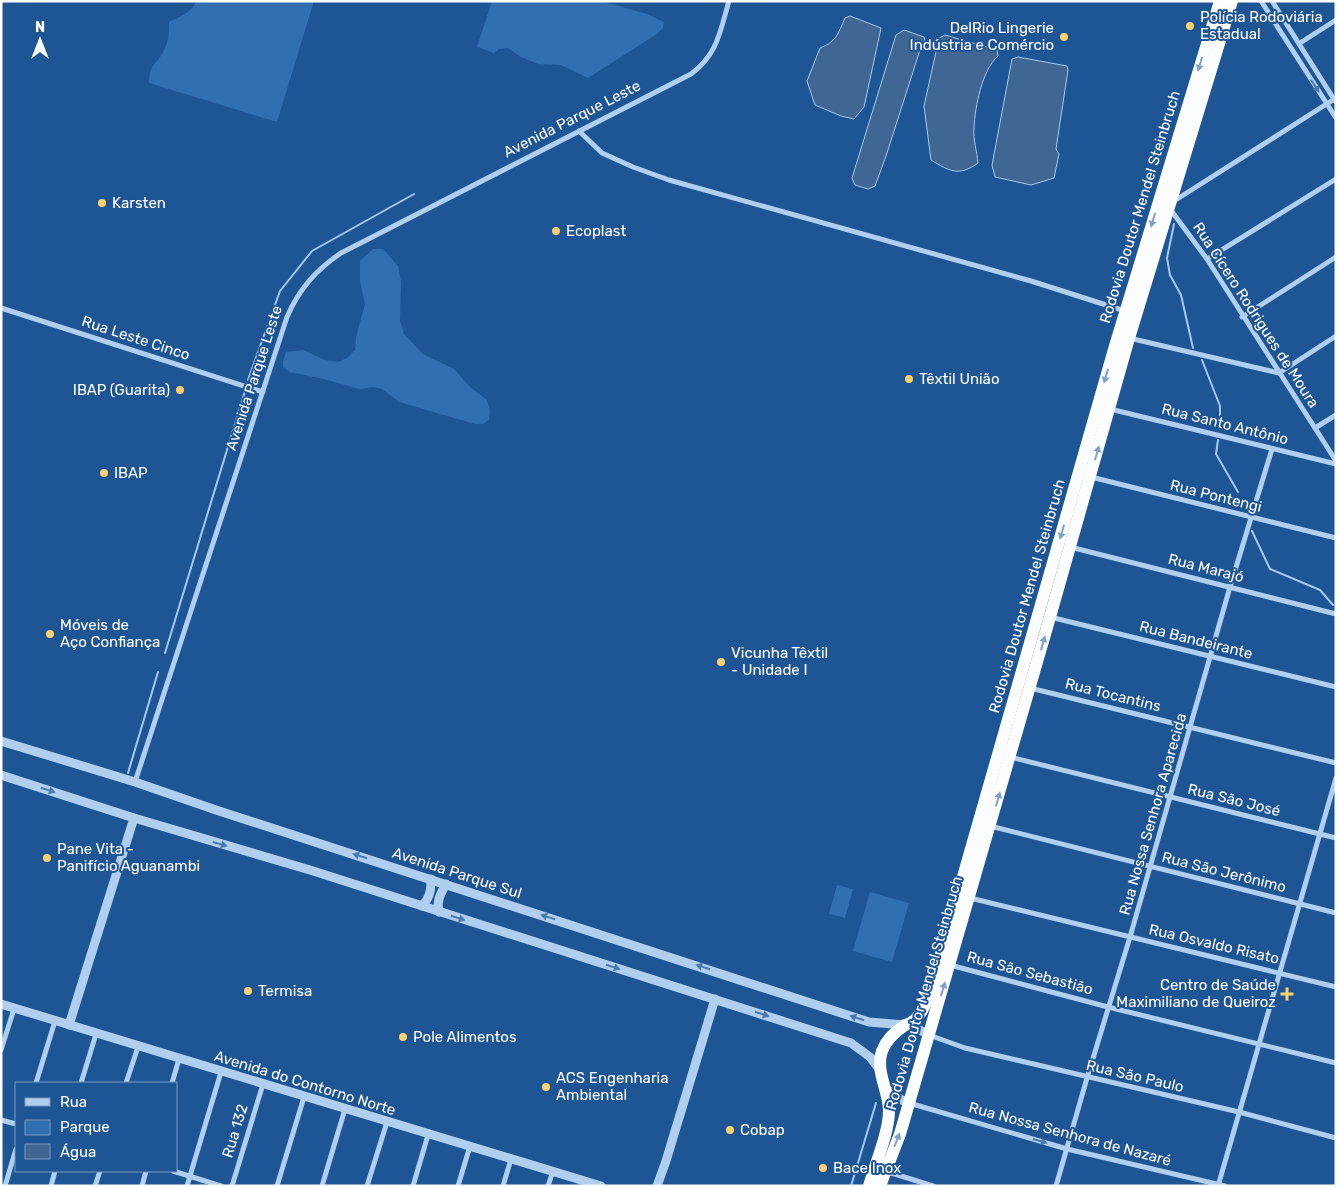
<svg xmlns="http://www.w3.org/2000/svg" width="1337" height="1187" viewBox="0 0 1337 1187" font-family="Rubik,sans-serif">
<style>
.green{fill:#326fb1}
.water{fill:#406794;stroke:#a3c9f0}
.lines{fill:none;stroke-linecap:round;stroke-linejoin:round}
.stream{stroke:#a3c9f0;stroke-width:2}
.minor{stroke:#b0ceee;stroke-width:5}
.tertiary{stroke:#b0ceee;stroke-width:9}
.trunk{stroke:#fbfdff;stroke-width:12}
.oneway{fill:#81a1c4}
.oneway2{fill:#4a79af}
.poi-dot{fill:#fdd06f;stroke:#1e5594;stroke-width:2}
.labels{text-anchor:middle;stroke-width:4;stroke-linejoin:round;paint-order:stroke}
.poi-label{font-size:15px;fill:#fff;stroke:#1e5594;text-anchor:start}
.street-label{font-size:15px;fill:#fff;stroke:#1e5594}
</style>
<rect width="100%" height="100%" fill="#1e5594"/>
<g class="green">
<path d="M196,1H314L277,122L149,83C150,61 156,67 164,50C169,41 169,32 169,22C179,17 193,12 196,1Z"/>
<polygon points="492,1 601,1 647,14 664,22 663,28 657,34 588,78 561,65 538,64 521,57 508,48 499,49 494,53 477,47"/>
<polygon points="373,249 383,249 398,266 401,282 400,320 404,334 423,354 454,369 471,388 487,400 490,411 489,420 483,424 475,424 399,402 382,389 373,387 359,389 324,379 290,372 283,367 283,361 286,352 303,350 325,360 338,362 347,358 355,350 356,337 365,304 360,282 360,261"/>
<polygon points="837,885 853,889 845,918 829,914"/>
<polygon points="870,892 909,903 892,962 853,951"/>
</g>
<g class="water">
<path d="M850,16L881,28L864,107L854,119L841,116L815,105L807,81L820,48C836,42 838,34 845,18Z"/>
<polygon points="904,30 924,37 926,44 920,50 886,156 875,186 868,189 855,185 852,178 896,35"/>
<path d="M945,35L997,50L998,56C982,70 975,107 974,128C973,139 977,152 978,163C959,177 949,171 931,160L924,106L939,38Z"/>
<polygon points="1018,57 1067,66 1068,70 1056,149 1059,154 1054,178 1031,185 995,177 992,165 1012,59"/>
</g>
<g class="lines">
<g class="stream">
<polyline points="1174,224 1167,258 1170,275 1181,295 1193,348"/>
<polyline points="1202,360 1220,406 1220,429"/>
<polyline points="248,380 280,291 312,251 414,194"/>
<polyline points="1218,440 1216,454 1238,492"/>
<polyline points="1252,531 1270,569 1320,590 1333,605"/>
<polyline points="165,653 245,391"/>
<polyline points="128,773 158,672"/>
<polyline points="851,1186 876,1103"/>
</g>
<g class="minor">
<polyline points="1261,1 1336,118"/>
<polyline points="1272,1 1335,101"/>
<polyline points="1300,43 1336,20"/>
<polyline points="579,131 602,153 633,167 669,180 1031,281 1125,311"/>
<polyline points="1174,201 1336,98"/>
<polyline points="1170,209 1207,259 1336,461"/>
<polyline points="1207,259 1336,179"/>
<polyline points="1,308 263,392"/>
<polyline points="1242,317 1336,257"/>
<polyline points="1129,338 1279,373 1336,336"/>
<polyline points="1110,409 1336,464"/>
<polyline points="1315,428 1336,415"/>
<polyline points="1091,477 1336,538"/>
<polyline points="1070,547 1336,614"/>
<polyline points="1050,617 1336,687"/>
<polyline points="1030,688 1336,763"/>
<polyline points="1010,757 1336,838"/>
<path d="M135,782L287,317C299,289 316,270 341,253L691,74C718,54 720,31 729,1"/>
<polyline points="990,826 1336,913"/>
<polyline points="970,898 1336,987"/>
<polyline points="950,965 1108,1007 1336,1063"/>
<polyline points="929,1035 965,1048 1239,1112 1336,1138"/>
<polyline points="1,1050 14,1009"/>
<polyline points="36,1083 55,1021"/>
<polyline points="81,1083 96,1034"/>
<polyline points="126,1083 138,1047"/>
<polyline points="172,1083 179,1059"/>
<polyline points="909,1103 1067,1149 1225,1186"/>
<polyline points="1,1120 16,1124"/>
<polyline points="173,1171 221,1186"/>
<polyline points="885,1171 933,1186"/>
<polyline points="5,1186 16,1149"/>
<polyline points="51,1186 55,1171"/>
<polyline points="95,1186 100,1171"/>
<polyline points="142,1186 146,1171"/>
<polyline points="187,1186 221,1072"/>
<polyline points="232,1186 263,1084"/>
<polyline points="277,1186 304,1097"/>
<polyline points="322,1186 345,1109"/>
<polyline points="367,1186 387,1122"/>
<polyline points="413,1186 428,1135"/>
<polyline points="458,1186 470,1146"/>
<polyline points="503,1186 511,1159"/>
<polyline points="548,1186 553,1171"/>
<polyline points="1056,1186 1087,1078 1130,937 1230,587 1272,449"/>
<polyline points="1218,1186 1336,778"/>
</g>
<g class="tertiary">
<polyline points="1,741 135,782 216,810 869,1022 905,1025 916,1028 929,1035"/>
<polyline points="1,775 134,818 310,870 851,1043 870,1057 880,1070"/>
<path d="M422,906C430,898 431,890 431,879"/>
<path d="M439,912C436,901 441,893 446,884"/>
<polyline points="1,1004 601,1186"/>
<polyline points="69,1025 134,818"/>
<polyline points="885,1087 895,1097 909,1103"/>
<polyline points="657,1186 666,1161 715,999"/>
</g>
<g class="trunk">
<path d="M869,1186C875,1165 889,1132 889,1111C889,1091 875,1071 882,1051C886,1040 896,1031 905,1025C908,1024 910,1024 912,1022C925,1013 930,991 934,978L1115,346L1220,1"/>
<polyline points="880,1186 900,1134 909,1103 1050,617 1129,338 1232,1"/>
</g>
</g>
<defs><path id="oneway-solid" d="M-6-.8H1V-3.2L6.5 0L1 3.2V.8H-6Z" transform="scale(1.25)"/></defs>
<g class="oneway">
<use href="#oneway-solid" transform="translate(1200 64) rotate(107)"/>
<use href="#oneway-solid" transform="translate(1153 220) rotate(107)"/>
<use href="#oneway-solid" transform="translate(1106 376) rotate(106)"/>
<use href="#oneway-solid" transform="translate(1097 453) rotate(-74)"/>
<use href="#oneway-solid" transform="translate(1062 532) rotate(106)"/>
<use href="#oneway-solid" transform="translate(1043 643) rotate(-74)"/>
<use href="#oneway-solid" transform="translate(998 799) rotate(-74)"/>
<use href="#oneway-solid" transform="translate(943 989) rotate(-73)"/>
<use href="#oneway-solid" transform="translate(897 1140) rotate(-68)"/>
</g>
<g class="oneway2">
<use href="#oneway-solid" transform="translate(1315 86) rotate(57)"/>
<use href="#oneway-solid" transform="translate(48 790) rotate(18)"/>
<use href="#oneway-solid" transform="translate(220 844) rotate(16)"/>
<use href="#oneway-solid" transform="translate(360 856) rotate(-162)"/>
<use href="#oneway-solid" transform="translate(548 917) rotate(-162)"/>
<use href="#oneway-solid" transform="translate(458 918) rotate(17)"/>
<use href="#oneway-solid" transform="translate(613 967) rotate(18)"/>
<use href="#oneway-solid" transform="translate(703 967) rotate(-162)"/>
<use href="#oneway-solid" transform="translate(762 1014) rotate(18)"/>
<use href="#oneway-solid" transform="translate(857 1018) rotate(-162)"/>
<use href="#oneway-solid" transform="translate(1040 1141) rotate(16)"/>
</g>
<g class="poi-dot">
<circle cx="1190" cy="26" r="5"/>
<circle cx="1064" cy="37" r="5"/>
<circle cx="102" cy="203" r="5"/>
<circle cx="556" cy="231" r="5"/>
<circle cx="909" cy="379" r="5"/>
<circle cx="180" cy="390" r="5"/>
<circle cx="104" cy="473" r="5"/>
<circle cx="50" cy="634" r="5"/>
<circle cx="721" cy="662" r="5"/>
<circle cx="47" cy="858" r="5"/>
<circle cx="248" cy="991" r="5"/>
<path d="M1284.5 986.5h5v5h5v5h-5v5h-5v-5h-5v-5h5z"/>
<circle cx="403" cy="1037" r="5"/>
<circle cx="546" cy="1087" r="5"/>
<circle cx="730" cy="1130" r="5"/>
<circle cx="823" cy="1168" r="5"/>
</g>
<g class="labels">
<g class="poi-label">
<text x="1200" y="22">Polícia Rodoviária<tspan x="1200" dy="17">Estadual</tspan></text>
<text x="1054" y="33" text-anchor="end">DelRio Lingerie<tspan x="1054" dy="17">Indústria e Comércio</tspan></text>
<text x="112" y="208">Karsten</text>
<text x="566" y="236">Ecoplast</text>
<text x="919" y="384">Têxtil União</text>
<text x="170" y="395" text-anchor="end">IBAP (Guarita)</text>
<text x="114" y="478">IBAP</text>
<text x="60" y="630">Móveis de<tspan x="60" dy="17">Aço Confiança</tspan></text>
<text x="731" y="658">Vicunha Têxtil<tspan x="731" dy="17">- Unidade I</tspan></text>
<text x="57" y="854">Pane Vita -<tspan x="57" dy="17">Panifício Aguanambi</tspan></text>
<text x="1276" y="990" text-anchor="end">Centro de Saúde<tspan x="1276" dy="17">Maximiliano de Queiroz</tspan></text>
<text x="258" y="996">Termisa</text>
<text x="413" y="1042">Pole Alimentos</text>
<text x="556" y="1083">ACS Engenharia<tspan x="556" dy="17">Ambiental</tspan></text>
<text x="740" y="1135">Cobap</text>
<text x="833" y="1173">Bace Inox</text>
</g>
<g class="street-label">
<text transform="translate(572 119) rotate(-27)" y="5">Avenida Parque Leste</text>
<text transform="translate(1140 207) rotate(-73)" y="5">Rodovia Doutor Mendel Steinbruch</text>
<text transform="translate(1256 315) rotate(57)" y="5">Rua Cícero Rodrigues de Moura</text>
<text transform="translate(136 338) rotate(18)" y="5">Rua Leste Cinco</text>
<text transform="translate(254 378) rotate(-72)" y="5">Avenida Parque Leste</text>
<text transform="translate(1225 424) rotate(14)" y="5">Rua Santo Antônio</text>
<text transform="translate(1216 496) rotate(14)" y="5">Rua Pontengi</text>
<text transform="translate(1206 568) rotate(14)" y="5">Rua Marajó</text>
<text transform="translate(1027 596) rotate(-74)" y="5">Rodovia Doutor Mendel Steinbruch</text>
<text transform="translate(1196 640) rotate(14)" y="5">Rua Bandeirante</text>
<text transform="translate(1113 695) rotate(14)" y="5">Rua Tocantins</text>
<text transform="translate(1234 800) rotate(14)" y="5">Rua São José</text>
<text transform="translate(1153 814) rotate(-74)" y="5">Rua Nossa Senhora Aparecida</text>
<text transform="translate(1224 872) rotate(14)" y="5">Rua São Jerônimo</text>
<text transform="translate(457 873) rotate(18)" y="5">Avenida Parque Sul</text>
<text transform="translate(1214 944) rotate(13)" y="5">Rua Osvaldo Risato</text>
<text transform="translate(1030 973) rotate(15)" y="5">Rua São Sebastião</text>
<text transform="translate(924 993) rotate(-74)" y="5">Rodovia Doutor Mendel Steinbruch</text>
<text transform="translate(1135 1076) rotate(13)" y="5">Rua São Paulo</text>
<text transform="translate(305 1083) rotate(17)" y="5">Avenida do Contorno Norte</text>
<text transform="translate(235 1131) rotate(-73)" y="5">Rua 132</text>
<text transform="translate(1070 1134) rotate(15)" y="5">Rua Nossa Senhora de Nazaré</text>
</g>
</g>
<rect width="1337" height="1187" fill="none" stroke="#ffffff" stroke-width="5"/>
<rect x="15" y="1082" width="162" height="90" fill="#1e5594" stroke="#7899bf"/>
<rect x="25" y="1098" width="25" height="8" fill="#b0ceee" stroke="#7899bf"/>
<text x="60" y="1107" font-size="15" fill="#ffffff">Rua</text>
<rect x="25" y="1120" width="25" height="15" fill="#326fb1" stroke="#7899bf"/>
<text x="60" y="1132" font-size="15" fill="#ffffff">Parque</text>
<rect x="25" y="1144" width="25" height="15" fill="#406794" stroke="#7899bf"/>
<text x="60" y="1157" font-size="15" fill="#ffffff">Água</text>
<g transform="translate(40 40)" stroke="#1e5594" stroke-width="4" paint-order="stroke">
<path d="M0-4L9 19L0 12L-9 19Z" fill="#ffffff"/>
<text y="-8" font-size="14" font-weight="bold" text-anchor="middle" fill="#ffffff">N</text>
</g>
</svg>
